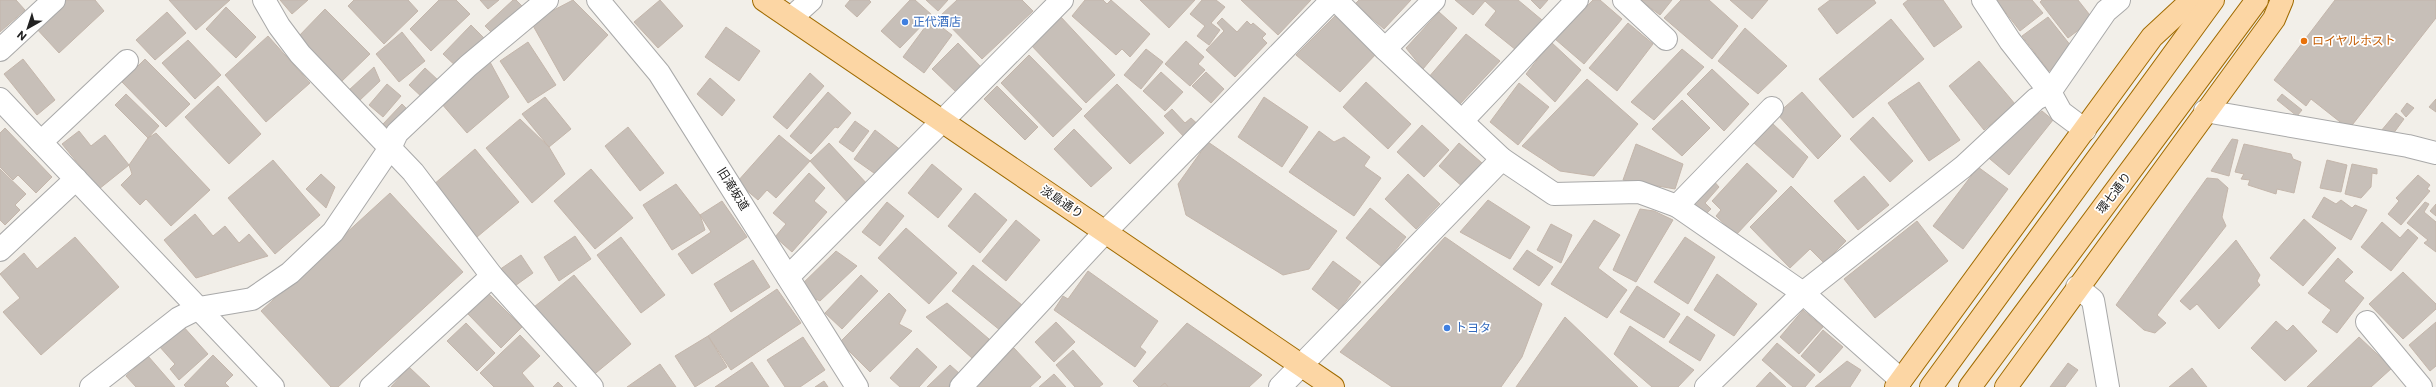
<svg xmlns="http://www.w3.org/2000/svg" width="2436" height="387" viewBox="0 0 2436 387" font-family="Commissioner,'Noto Sans JP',sans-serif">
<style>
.building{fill:#c7bfb8;stroke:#c4b6ab}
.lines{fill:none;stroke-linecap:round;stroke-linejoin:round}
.minor-casing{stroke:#a9a9a9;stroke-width:24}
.major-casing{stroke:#a06b00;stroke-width:24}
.minor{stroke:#fff;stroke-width:22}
.major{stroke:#fcd6a4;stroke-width:22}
.shop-dot{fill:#3f7fe0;stroke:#fff;stroke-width:1.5}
.food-dot{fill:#e8710a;stroke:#fff;stroke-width:1.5}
.labels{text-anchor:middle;stroke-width:3.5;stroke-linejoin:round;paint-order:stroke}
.shop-label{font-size:12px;fill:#366cbe;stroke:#fff;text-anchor:start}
.food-label{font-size:12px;fill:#c56008;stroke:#fff;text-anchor:start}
.street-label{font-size:12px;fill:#222;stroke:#fff}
</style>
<rect width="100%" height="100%" fill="#f2efe9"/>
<g class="building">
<polygon points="0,0 16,0 25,10 0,32"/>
<polygon points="65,0 95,0 104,11 59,53 35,27"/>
<polygon points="169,0 230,0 196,30"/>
<polygon points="280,0 308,0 292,14"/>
<polygon points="354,0 408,0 418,11 384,44 348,6"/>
<polygon points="439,0 456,0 470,14 431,51 410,29"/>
<polygon points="480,0 499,0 488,9"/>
<polygon points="513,0 516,0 527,11 497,38 485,26"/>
<polygon points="573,0 608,35 564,81 531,22"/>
<polygon points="660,0 683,26 658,48 634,22"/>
<polygon points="850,0 869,0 871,2 857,17 845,6"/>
<polygon points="910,0 915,0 932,15 900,48 881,31"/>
<polygon points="926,0 948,0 938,11"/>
<polygon points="957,0 1022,0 1033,11 982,59 940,16"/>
<polygon points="1085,0 1103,0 1107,4 1111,0 1150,34 1130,57 1122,49 1116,55 1072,16"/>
<polygon points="1140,0 1195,0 1169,28"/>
<polygon points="1202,0 1216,0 1225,7 1211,23 1220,30 1209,45 1197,36 1205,26 1190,14"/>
<polygon points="1241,0 1311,0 1278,35"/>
<polygon points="1359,0 1411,0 1384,29 1355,4"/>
<polygon points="1455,0 1518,0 1542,20 1516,50 1485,25 1496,11 1485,1 1473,15"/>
<polygon points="1531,0 1548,0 1540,9"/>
<polygon points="1593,0 1600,0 1622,19 1584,64 1555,39"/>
<polygon points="1640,0 1672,0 1660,15"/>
<polygon points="1681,0 1709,0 1738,26 1712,59 1664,18"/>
<polygon points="1730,0 1768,0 1752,19"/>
<polygon points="1830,0 1874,0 1876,3 1837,34 1818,9"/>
<polygon points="1908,0 1943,0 1962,27 1934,47 1903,4"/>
<polygon points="1996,0 2032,0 2043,13 2020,31"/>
<polygon points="2042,0 2078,0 2093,19 2068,38 2040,2"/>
<polygon points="2335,0 2436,0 2436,18 2349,129 2311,99 2306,106 2274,80"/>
<polygon points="226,7 256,37 236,58 206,29"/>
<polygon points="325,9 370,54 341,82 297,38"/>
<polygon points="167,12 186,33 155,60 136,40"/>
<polygon points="1439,12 1457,28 1423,69 1406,48"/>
<polygon points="1336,15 1377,53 1340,92 1296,55"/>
<polygon points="1060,16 1115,75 1086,103 1030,44"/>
<polygon points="2048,17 2075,51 2049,71 2022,36"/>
<polygon points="1222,18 1237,32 1247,21 1251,25 1253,23 1266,34 1262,38 1267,43 1235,77 1206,50 1224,31 1217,23"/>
<polygon points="931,19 952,35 924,73 903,57"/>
<polygon points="1891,19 1924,59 1853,118 1819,79"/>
<polygon points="1628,23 1653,44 1617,91 1589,68"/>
<polygon points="471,25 488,42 460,70 443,54"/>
<polygon points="726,27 760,51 739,81 705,57"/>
<polygon points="1745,28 1787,66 1758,94 1718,61"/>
<polygon points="402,32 425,61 399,82 376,54"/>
<polygon points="1466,34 1500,61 1460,104 1428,78"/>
<polygon points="268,36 310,83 266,122 225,75"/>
<polygon points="188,40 221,75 195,99 162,63"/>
<polygon points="1186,41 1204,57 1198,64 1205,70 1190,86 1165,64"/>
<polygon points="528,42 556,85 528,103 500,61"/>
<polygon points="1551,42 1581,70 1555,102 1526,74"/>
<polygon points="958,43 981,67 956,92 932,69"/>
<polygon points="1146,49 1163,62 1141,89 1124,75"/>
<polygon points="1682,49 1704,67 1654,120 1631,102"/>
<polygon points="1029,55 1082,109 1053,137 1001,83"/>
<polygon points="23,59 55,100 37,115 4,74"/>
<polygon points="145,59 190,104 166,127 122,82"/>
<polygon points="1979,61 2015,104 1984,130 1949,86"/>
<polygon points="490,62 509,97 467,133 441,103"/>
<polygon points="374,67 380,81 359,101 349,90"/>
<polygon points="425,68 439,81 423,98 409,85"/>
<polygon points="1712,69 1749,104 1724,131 1687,94"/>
<polygon points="1161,72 1183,92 1165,111 1143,91"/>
<polygon points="1206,72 1224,89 1211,103 1192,86"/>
<polygon points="810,73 824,86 787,129 773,117"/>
<polygon points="710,78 735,100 722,116 697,94"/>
<polygon points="1587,79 1638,124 1594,176 1560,171 1522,146"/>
<polygon points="1366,82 1411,124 1388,149 1343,107"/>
<polygon points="1919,82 1960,140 1929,161 1888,103"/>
<polygon points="1519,83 1549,107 1518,145 1490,122"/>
<polygon points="387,84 401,96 383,117 369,105"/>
<polygon points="1117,84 1164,133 1130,164 1084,116"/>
<polygon points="218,86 261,134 229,164 185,117"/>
<polygon points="997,86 1038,127 1025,140 984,99"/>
<polygon points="828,92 851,113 838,128 835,127 811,154 790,136"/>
<polygon points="1802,92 1841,136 1818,159 1777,114"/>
<polygon points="126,94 159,126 148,138 115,105"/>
<polygon points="2282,94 2302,110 2297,116 2277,100"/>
<polygon points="545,97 571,129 549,147 522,114"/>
<polygon points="1264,97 1308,127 1282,167 1238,137"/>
<polygon points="2436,99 2436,112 2429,107"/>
<polygon points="1682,100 1710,128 1682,156 1652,129"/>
<polygon points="2407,103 2414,108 2406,117 2401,111"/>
<polygon points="402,104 409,111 390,130 383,124"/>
<polygon points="1172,109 1185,123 1191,118 1201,127 1187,140 1164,116"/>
<polygon points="2042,111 2053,120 2009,175 1984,154"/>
<polygon points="2396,113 2404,119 2390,138 2381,131"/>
<polygon points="1873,117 1913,161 1890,182 1850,139"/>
<polygon points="520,119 549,147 565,174 532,203 486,148"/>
<polygon points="855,121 869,131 853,152 839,142"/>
<polygon points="1772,123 1808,157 1793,178 1753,142"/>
<polygon points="1422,125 1449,150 1424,177 1397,152"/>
<polygon points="628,127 664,173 640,191 605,146"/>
<polygon points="5,128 52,177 36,193 18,175 13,180 0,167 0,133"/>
<polygon points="1074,129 1112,168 1091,187 1054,149"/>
<polygon points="875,130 902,151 881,178 854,159"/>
<polygon points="79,131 91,146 105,135 129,165 99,189 62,144"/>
<polygon points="1319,131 1334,142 1344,137 1370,157 1364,166 1381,178 1354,216 1289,172"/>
<polygon points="156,133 210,190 171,226 146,199 140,205 121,185 132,174 129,165 148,138"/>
<polygon points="779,135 810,161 776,198 767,190 758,200 737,182"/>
<polygon points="2232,139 2238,140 2229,176 2211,171"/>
<polygon points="1208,142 1337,231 1309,269 1283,275 1186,215 1178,184"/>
<polygon points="829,143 869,186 849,204 810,161"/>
<polygon points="1459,143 1482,163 1464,188 1439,166"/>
<polygon points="1636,144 1683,164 1675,189 1623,180"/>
<polygon points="2244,144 2291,154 2293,159 2301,162 2294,193 2277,189 2276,194 2248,185 2250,180 2241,179 2244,174 2235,172"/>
<polygon points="475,149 519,202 477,237 433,185"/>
<polygon points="273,160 320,215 275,254 228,198"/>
<polygon points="2327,160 2347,165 2341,192 2320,188"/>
<polygon points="1747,163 1777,191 1736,235 1716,216 1721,210 1712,201"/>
<polygon points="932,164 962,189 938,218 908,193"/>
<polygon points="2352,164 2377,169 2377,174 2372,173 2371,187 2361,198 2345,194"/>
<polygon points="1978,167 2008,189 1963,249 1933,226"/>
<polygon points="0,169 26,194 15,205 20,210 5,225 0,220"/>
<polygon points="591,169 633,218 595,249 554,201"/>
<polygon points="809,173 825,188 814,201 827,212 792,252 775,237 786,224 773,213"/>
<polygon points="321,174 335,187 326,208 306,189"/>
<polygon points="1408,174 1440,204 1416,229 1385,199"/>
<polygon points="2418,175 2430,185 2427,189 2430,191 2401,225 2388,214 2399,201 2396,198"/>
<polygon points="1864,176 1889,205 1858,230 1834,201"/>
<polygon points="2207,178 2218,179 2228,188 2222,217 2226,226 2157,315 2166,323 2155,333 2144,330 2116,305"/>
<polygon points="1712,179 1719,187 1705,203 1711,209 1705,215 1691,202"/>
<polygon points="676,184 700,215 705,230 672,250 643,205"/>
<polygon points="1791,186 1846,241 1824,263 1810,249 1790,268 1750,227"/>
<polygon points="390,193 463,272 338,387 331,387 261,311"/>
<polygon points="975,193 1007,220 980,253 948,226"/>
<polygon points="2324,197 2336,204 2341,200 2352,208 2355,205 2367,210 2351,240 2312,217"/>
<polygon points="1488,200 1530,227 1510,259 1460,232"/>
<polygon points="722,201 747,237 692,274 678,254 711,232 700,215"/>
<polygon points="887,202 904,216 880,246 862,232"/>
<polygon points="2425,202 2429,204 2424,212 2436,222 2436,252 2424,243 2428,240 2407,223"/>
<polygon points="2436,204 2436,216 2430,211"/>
<polygon points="1370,208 1406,237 1382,267 1346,238"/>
<polygon points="1640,209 1654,211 1673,220 1636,282 1613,270"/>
<polygon points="195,214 213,236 225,226 239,243 249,234 268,256 196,278 164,240"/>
<polygon points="2304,219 2336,248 2303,286 2270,258"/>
<polygon points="1016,220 1040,240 1006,281 982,261"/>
<polygon points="1594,220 1620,235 1598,268 1627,290 1607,318 1551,284"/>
<polygon points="1917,221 1948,261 1875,318 1844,279"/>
<polygon points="2382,222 2400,238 2408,229 2418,238 2391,271 2361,247"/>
<polygon points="1551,224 1572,235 1561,263 1537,250"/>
<polygon points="906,228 957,273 929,304 878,258"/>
<polygon points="575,236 591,259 559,281 544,257"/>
<polygon points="75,237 119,287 41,355 3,312 20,298 0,274 24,253 37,269"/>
<polygon points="621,237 665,295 641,313 597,255"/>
<polygon points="1445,237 1542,304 1522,357 1501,387 1392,387 1340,352"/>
<polygon points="1685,237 1715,257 1688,304 1654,282"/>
<polygon points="2236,240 2260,275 2257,281 2260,285 2219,329 2197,304 2190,310 2180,301"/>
<polygon points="1527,250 1553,267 1539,286 1513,269"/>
<polygon points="836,251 857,266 820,301 796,290"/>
<polygon points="521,255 533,273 512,288 499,270"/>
<polygon points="2338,258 2353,272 2344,281 2364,298 2337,333 2322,322 2331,310 2308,293"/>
<polygon points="753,260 770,287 731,312 714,284"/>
<polygon points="1333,261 1361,282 1339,310 1312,289"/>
<polygon points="973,265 1022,305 1001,331 952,291"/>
<polygon points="1088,271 1158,321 1140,347 1146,352 1135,367 1054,310 1063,296 1068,299"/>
<polygon points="2403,272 2436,304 2436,309 2403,339 2369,304"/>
<polygon points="1717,274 1757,304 1734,336 1694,310"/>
<polygon points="574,275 631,344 591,377 534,307"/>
<polygon points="861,275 878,291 842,329 825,313"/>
<polygon points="1637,286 1680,314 1664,338 1620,312"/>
<polygon points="777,289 801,323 731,370 708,336"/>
<polygon points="889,293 906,310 899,324 912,331 870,372 840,342"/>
<polygon points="489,294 522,327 501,348 468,314"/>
<polygon points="947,303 989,339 972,358 926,317"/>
<polygon points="1803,310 1823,327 1799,354 1780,337"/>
<polygon points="1687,316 1715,335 1700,361 1669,342"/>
<polygon points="1565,317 1638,387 1516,387"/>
<polygon points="2276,321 2287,331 2293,325 2317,351 2285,381 2251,348"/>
<polygon points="1056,322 1075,342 1054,362 1035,342"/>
<polygon points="2436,322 2436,366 2430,371 2409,345"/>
<polygon points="466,323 495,353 477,371 447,341"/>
<polygon points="1187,323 1262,375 1249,387 1168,387 1165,383 1160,387 1139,387 1133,381"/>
<polygon points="182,325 208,354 179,380 170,369 175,364 159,346"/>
<polygon points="1630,326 1694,370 1678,387 1652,387 1614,354"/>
<polygon points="1823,330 1843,347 1820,373 1801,356"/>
<polygon points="520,335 540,356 522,373 534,387 494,387 480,373"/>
<polygon points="708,336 727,367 695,387 675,356"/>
<polygon points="803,337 825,370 800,387 785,387 767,360"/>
<polygon points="2359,337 2392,368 2371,387 2307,387"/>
<polygon points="1777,343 1815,375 1805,387 1793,387 1762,360"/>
<polygon points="917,348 937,367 919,387 900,387 890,378"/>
<polygon points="1014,348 1041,377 1030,387 972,387"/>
<polygon points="1073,350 1103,384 1099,387 1075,387 1056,365"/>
<polygon points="213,355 233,375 225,383 229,387 186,387 184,385"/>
<polygon points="148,356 175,387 136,387 126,376"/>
<polygon points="1847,361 1861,370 1850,387 1815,387"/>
<polygon points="752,362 769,387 715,387"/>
<polygon points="2068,363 2078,370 2065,387 2050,387"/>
<polygon points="660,364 676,387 627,387"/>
<polygon points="950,365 960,374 948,387 927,387"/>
<polygon points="409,367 430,387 391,387"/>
<polygon points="2192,368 2207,387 2169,387"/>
<polygon points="1770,372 1786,387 1756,387"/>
<polygon points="1054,374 1066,387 1039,387"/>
<polygon points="824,381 828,387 815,387"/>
<polygon points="558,382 563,387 553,387"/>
<polygon points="1165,383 1168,387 1160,387"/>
</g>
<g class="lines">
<defs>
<g id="minor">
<polyline points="264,0 279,26 300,54 413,172 492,276 592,387"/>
<polyline points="598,0 659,73 857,387"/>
<polyline points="1336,0 1385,49 1502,159 1554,194 1639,192 1677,206 1803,293 1901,380"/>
<polyline points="1624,0 1666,39"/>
<polyline points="1983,0 2010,41 2050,92 2061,112 2085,130"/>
<polyline points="791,18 811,0"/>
<polyline points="1385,49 1434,0"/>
<polyline points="0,50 54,0"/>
<polyline points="0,99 273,387"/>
<polyline points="2205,111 2408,146 2436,153"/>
<polyline points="1462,121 1577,0"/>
<polyline points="41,142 127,61"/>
<polyline points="1677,206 1772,108"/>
<polyline points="0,250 76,179"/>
<polyline points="788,277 1062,0"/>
<polyline points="2077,287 2093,300 2108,387"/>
<polyline points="2367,322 2421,387"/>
<polyline points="91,387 179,318 199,308 252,299 290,273 333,232 390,148 397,133 468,66 547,0"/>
<polyline points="371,387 492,276"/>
<polyline points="961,387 1106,231 1332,0"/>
<polyline points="1280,387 1502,159"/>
<polyline points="1706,387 1803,293 1963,167 2036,99 2050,92 2106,11 2119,0"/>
</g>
<g id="major">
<polyline points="764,0 1333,387"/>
<polyline points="1896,387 2152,37 2192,0"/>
<polyline points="1931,387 2213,0"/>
<polyline points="1970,387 2257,0"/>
<polyline points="2006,387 2274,19 2282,0"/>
</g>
</defs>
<use href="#minor" class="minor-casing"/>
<use href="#major" class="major-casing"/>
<use href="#minor" class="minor"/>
<use href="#major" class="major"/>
</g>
<g class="shop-dot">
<circle cx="905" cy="22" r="4"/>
<circle cx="1447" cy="328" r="4"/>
</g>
<circle class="food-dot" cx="2304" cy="41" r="4"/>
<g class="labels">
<g class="shop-label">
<text x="913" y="26">正代酒店</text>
<text x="1455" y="332">トヨタ</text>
</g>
<g class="food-label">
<text x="2312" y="45">ロイヤルホスト</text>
</g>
<g class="street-label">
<text transform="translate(733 189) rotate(58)" y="4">旧滝坂道</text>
<text transform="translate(2114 193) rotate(-53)" y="4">環七通り</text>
<text transform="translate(1062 202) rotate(34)" y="4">淡島通り</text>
</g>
</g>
<g transform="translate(28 28) rotate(219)" stroke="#ffffff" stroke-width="3" paint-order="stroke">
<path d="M0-3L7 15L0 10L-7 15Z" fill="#222222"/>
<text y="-6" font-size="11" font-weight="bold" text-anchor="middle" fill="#222222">N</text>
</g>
</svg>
